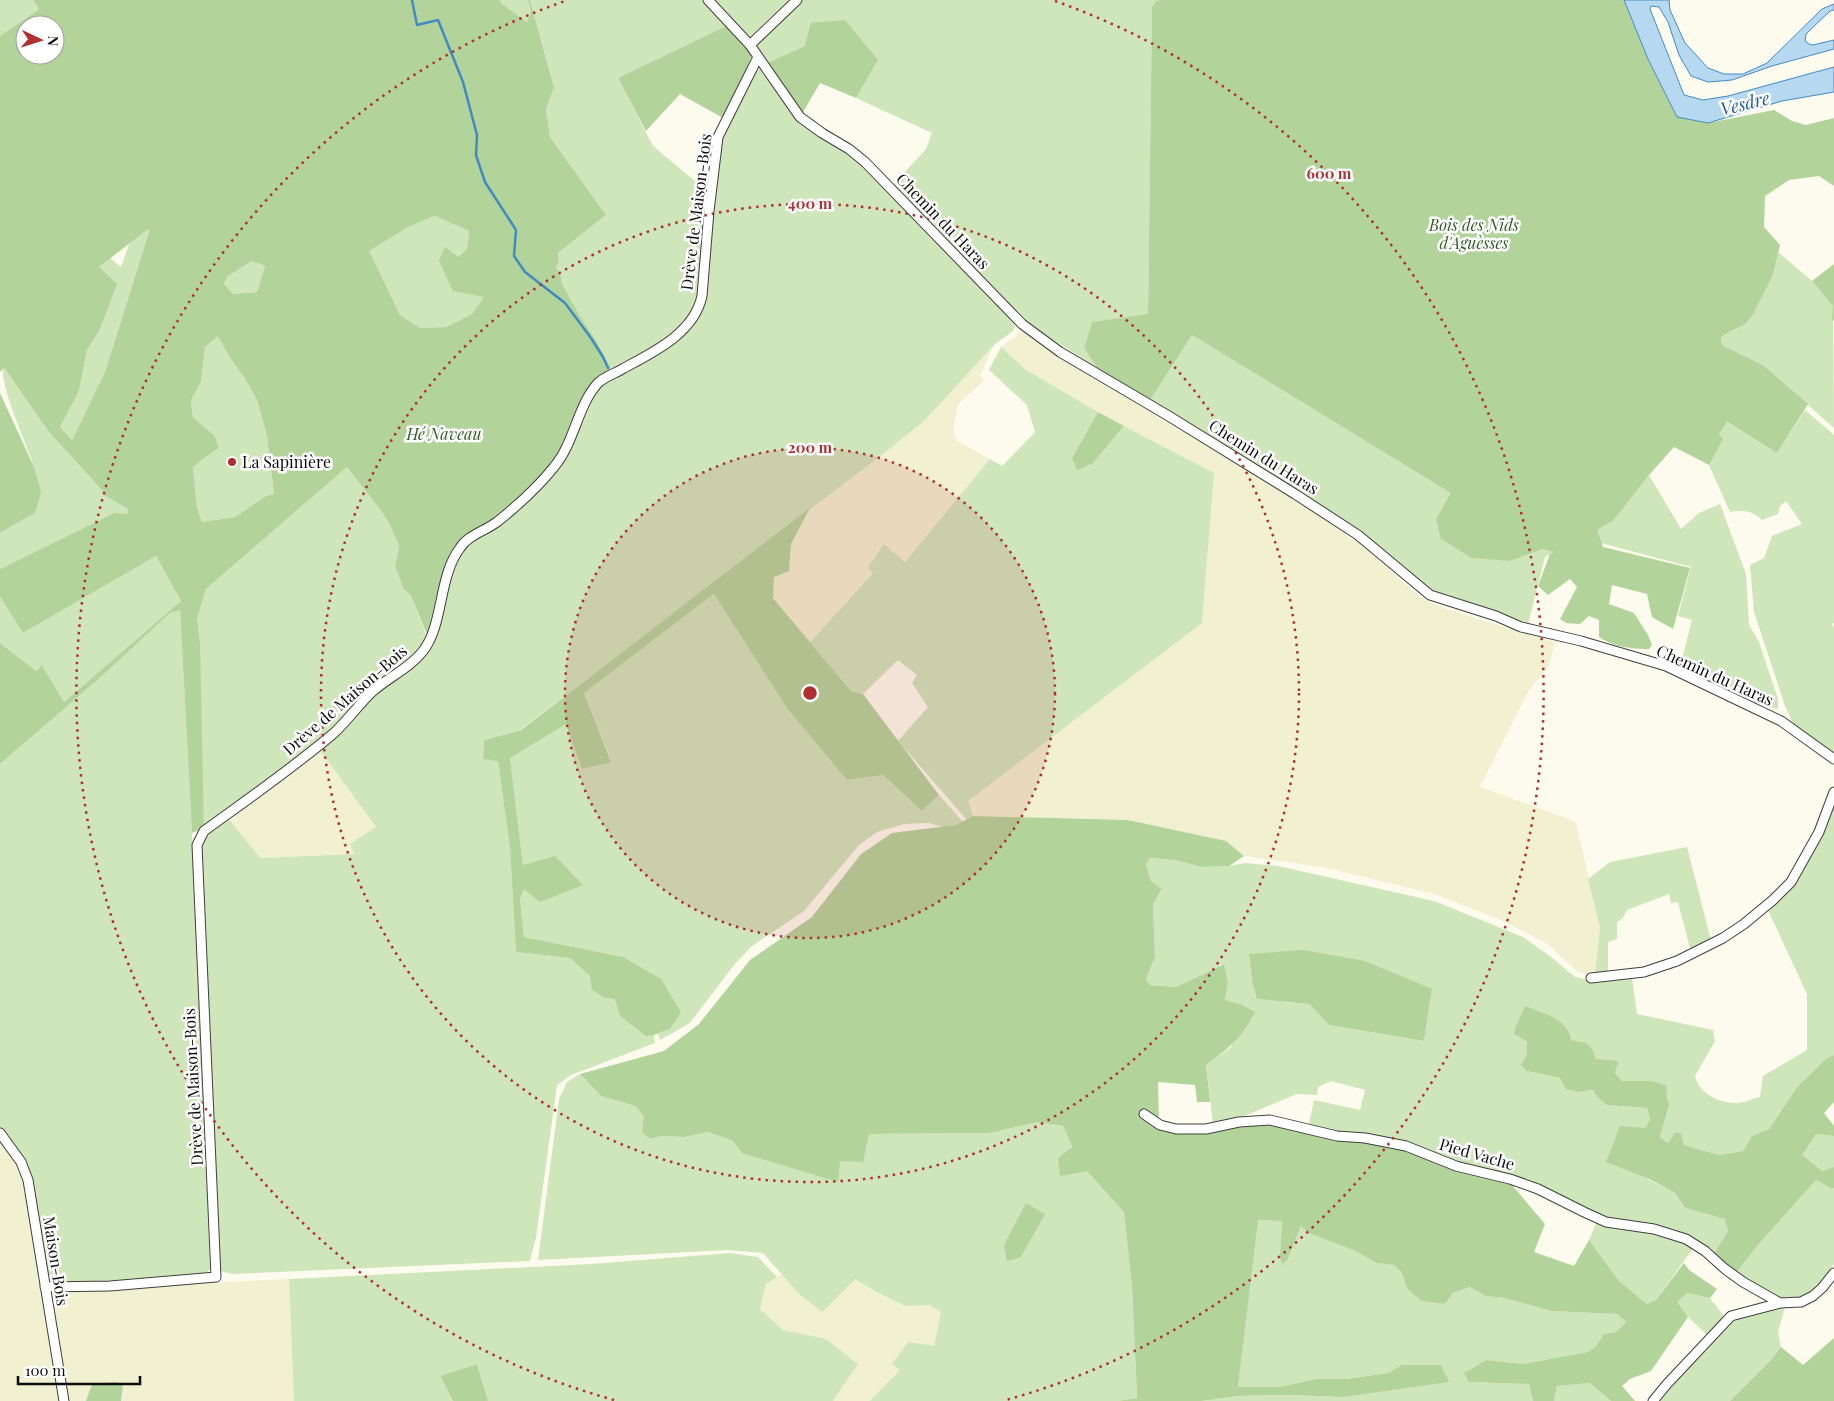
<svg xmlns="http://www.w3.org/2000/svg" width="1834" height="1401" viewBox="0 0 1834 1401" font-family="'Playfair Display',serif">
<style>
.farmland{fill:#f1f0d0}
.green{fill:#cfe5ba;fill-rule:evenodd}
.forest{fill:#b2d49b;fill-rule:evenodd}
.water{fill:#b6d9f1;stroke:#438ac1}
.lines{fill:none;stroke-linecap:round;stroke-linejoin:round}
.stream{stroke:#438ac1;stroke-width:2.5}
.street-casing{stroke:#3f3f3f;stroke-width:11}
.street{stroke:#fff;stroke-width:9}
.ring{fill:none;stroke:#b03032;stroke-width:2.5;stroke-dasharray:2.5 5}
.poi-dot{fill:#b03032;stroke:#fff;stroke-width:2}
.labels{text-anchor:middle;stroke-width:5;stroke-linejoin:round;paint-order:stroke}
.street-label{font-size:16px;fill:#0c0c0c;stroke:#fff}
.park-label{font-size:16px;font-style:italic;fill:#2d5e23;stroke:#fff}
.poi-label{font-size:16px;fill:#0c0c0c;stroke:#fff;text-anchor:start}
.water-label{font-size:18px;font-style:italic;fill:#215d93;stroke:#fff}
.centre{fill:#b03032;stroke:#fff;stroke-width:2.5}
.ring-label{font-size:15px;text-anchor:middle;font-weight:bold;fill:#b03032;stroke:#fff;stroke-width:5;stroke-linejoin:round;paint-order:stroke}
</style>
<rect width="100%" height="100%" fill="#fdfbed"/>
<g class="farmland">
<polygon points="1024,330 1087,375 1296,499 1360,544 1419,596 1446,609 1555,642 1549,666 1529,690 1480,787 1569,819 1576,823 1600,927 1595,975 1578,972 1548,944 1499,919 1435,894 1322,867 1244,856 1226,841 1128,820 973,816 967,801 1202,623 1214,473 1098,412 1026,370 1001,347"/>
<polygon points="994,345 980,376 984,380 958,404 953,431 957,441 990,459 905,562 884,544 873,572 810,642 773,598 774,577 789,571 791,544 810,508 892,447 925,420"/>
<polygon points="319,749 376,827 350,844 354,854 260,858 228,818"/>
<polygon points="0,1138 13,1156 25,1178 61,1401 0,1401"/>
<polygon points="782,1274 800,1295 855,1279 876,1293 905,1306 930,1305 942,1312 934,1346 901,1370 870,1401 833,1401 858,1364 826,1339 783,1330 760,1309 766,1284"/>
<polygon points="289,1279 294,1401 68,1401 50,1294 153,1285"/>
</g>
<g class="green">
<polygon points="0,0 33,0 40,8 0,36"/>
<polygon points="500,0 528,0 531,11 527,22 502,4"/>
<polygon points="530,0 705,0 728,25 618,78 653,146 707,191 700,288 694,309 683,324 653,348 611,368 594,337 580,316 562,284 561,277 556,267 559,263 558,253 606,215 550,137 546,109 554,86"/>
<polygon points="712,0 789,0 748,39"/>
<polygon points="799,0 1162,0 1156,1 1152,7 1148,315 1092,322 1084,348 1098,369 1027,323 893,185 926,149 932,133 856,98 878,60 805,46 767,63 755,45"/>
<path d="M760,68L798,119L849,152L863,165L995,300L1015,326L1013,331L994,345L925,420L892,447L520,730L484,740L483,759L498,760L510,848L516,952L570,958L590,976L605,998L615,999L645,1035H654L655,1043L571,1075L557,1085L536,1237L530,1261L232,1274L221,1271L218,1254L206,990L202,842L208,833L228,818L260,858L354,854L350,844L376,827L319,749L364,702L418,652L322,740L204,828L197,619L206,589L347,467L382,512L390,525L399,546L395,566L403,588L411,596L427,637C434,611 442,556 462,538C469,532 478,528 486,524L596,380L602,374L654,355L703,307L720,138L752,76Z"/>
<polygon points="435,216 469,231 467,249 458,257 484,297 472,314 446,327 420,328 400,315 368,251 408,227"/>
<polygon points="148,228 149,232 105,372 72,440 60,427 79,391 87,350 99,331 99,267 110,258 121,267 130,242"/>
<polygon points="1778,252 1812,281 1833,306 1834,428 1763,365 1722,345 1721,337 1738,328 1775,261"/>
<polygon points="252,261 265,266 257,292 233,294 224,282 228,276"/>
<polygon points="218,335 230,358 244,377 257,400 267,436 274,494 266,496 235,517 202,522 197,507 193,468 203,459 219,448 215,436 193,417 191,400 201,382 205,347"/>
<polygon points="1192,335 1452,493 1436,519 1510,561 1543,549 1555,552 1545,557 1528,624 1428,593 1356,530 1149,402"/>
<polygon points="1001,347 1026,370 1098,412 1072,458 1093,463 1124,426 1214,473 1202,623 968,801 973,816 967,820 898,741 928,707 912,683 917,675 898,660 863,694 851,691 810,642 873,573 868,567 884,544 905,562 990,459 1002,466 1035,432 1027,405 989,370"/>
<path d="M3,367L49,432L103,491L105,496L128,509V515L114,513L0,569V533L35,513C35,500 37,479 34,467C27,444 0,388 3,367Z"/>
<path d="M1805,410L1834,435V623L1832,624L1834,628V752L1794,725L1785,706L1754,612L1750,565L1764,558L1772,536L1802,524L1786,501L1780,506L1778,514L1762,520C1752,510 1743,510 1730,512L1709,465L1722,439L1719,434L1726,422L1777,453Z"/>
<polygon points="1649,475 1681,529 1699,513 1720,504 1746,574 1749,625 1759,642 1778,699 1778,709 1738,698 1680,667 1692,620 1678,616 1691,567 1582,538 1613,521"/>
<polygon points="156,556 181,601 64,702 42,665 36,671 0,643 0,597 23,633"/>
<polygon points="714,594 787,707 847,780 883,775 922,811 939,795 963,822 956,825 943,827 929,823 904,824 877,832 859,845 804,911 752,946 734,965 690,1023 660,1040 658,1034 670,1029 623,957 524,937 520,899 524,889 523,866 510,758 566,723 582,769 611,761 584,693"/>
<path d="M180,609L192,833L210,1269L204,1276L82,1285C63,1284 55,1283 43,1267L29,1169L0,1127V764L101,677L170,613Z"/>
<path d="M1834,803V1055L1827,1058L1797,1087L1769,1129L1752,1136L1743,1151L1719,1155L1684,1145L1681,1133L1668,1143L1660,1137L1669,1105L1650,1081H1622L1615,1073L1596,1059L1593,1050L1571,1040L1526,1006L1516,1026L1527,1041V1071L1560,1078L1579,1092L1594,1090L1598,1098L1607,1105L1647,1108L1650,1119L1631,1171L1675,1193L1685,1208L1725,1219L1728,1231L1713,1255L1691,1240L1610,1220L1506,1173L1470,1166L1408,1142L1308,1128L1314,1100L1360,1110L1365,1090L1331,1081L1318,1087L1317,1095L1297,1094L1230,1122L1213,1125L1206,1065L1231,1047L1240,1004L1225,1000L1228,983L1223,964L1176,987L1150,985L1146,979L1155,957L1153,905L1162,890L1151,881L1146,864L1149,858L1175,860L1201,867L1229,866L1245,863L1278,866L1434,901L1523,937L1551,957L1575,977L1592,981L1632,978L1637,1014L1713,1030L1715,1041L1695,1076C1699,1093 1718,1103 1736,1103C1743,1103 1752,1099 1760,1097L1763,1076L1807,1050V994L1767,908L1799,879ZM1432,989L1424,1041L1329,1025L1309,1004L1257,999Z"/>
<polygon points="1687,847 1711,940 1691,952 1678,902 1671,903 1669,894 1627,910 1623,918 1617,922 1617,939 1608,942 1608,975 1595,975 1600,927 1588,879 1610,862"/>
<path d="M580,1074L601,1096L635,1106L644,1115L650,1139L661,1136L684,1137L708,1132L733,1141L840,1161L866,1149L868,1134L990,1133L1038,1122L1063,1126L1072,1148L1087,1170L1124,1211L1132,1287L1137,1398L1117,1401H870L900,1370L892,1364L908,1342L934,1346L941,1312L930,1305L905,1306L876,1292L855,1279L822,1312L800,1295L763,1253L727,1250L538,1260L559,1099L567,1082ZM1026,1203L1044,1214L1021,1257Z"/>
<polygon points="1816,1134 1834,1136 1834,1167 1822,1171 1801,1155"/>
<polygon points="1816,1180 1832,1189 1834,1188 1834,1264 1819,1286 1807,1295 1787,1301 1736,1273 1757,1246"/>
<polygon points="1257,1220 1282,1221 1280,1255 1288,1259 1301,1226 1356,1251 1376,1263 1394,1265 1402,1273 1408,1288 1421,1301 1445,1304 1453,1293 1470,1287 1486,1296 1504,1298 1551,1311 1617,1314 1626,1322 1616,1332 1604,1334 1596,1346 1588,1352 1523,1364 1487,1360 1469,1382 1529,1384 1533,1401 1202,1401 1237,1396 1290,1395 1342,1397 1444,1373 1441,1365 1402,1365 1388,1373 1346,1379 1317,1379 1279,1387 1238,1387"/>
<polygon points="1597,1221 1663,1234 1694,1247 1656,1300 1647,1304 1619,1281 1589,1240"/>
<polygon points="730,1253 758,1257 777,1277 766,1284 760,1309 783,1330 826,1339 858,1364 833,1401 488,1401 477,1364 440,1376 453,1401 294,1401 289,1279 592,1264"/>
<polygon points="1687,1293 1710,1298 1725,1318 1709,1337 1688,1317 1676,1302"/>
<polygon points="1785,1307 1778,1332 1781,1347 1771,1360 1730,1401 1660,1401 1688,1368 1735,1320 1744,1316"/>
<polygon points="1590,1383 1611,1401 1554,1401 1557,1386"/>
</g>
<g class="forest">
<path d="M33,0H500L502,4L527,22L531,11L528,0H530L554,87L546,109L550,137L606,215L558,253L559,263L556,267L561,277L562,284L580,316L594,337L611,368L596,380L558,454L548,468L505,509L486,524L462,538L454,548L441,580L428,637L411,596L403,588L395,566L399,546L390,525L382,512L347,467L206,589L197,619L200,645L204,828L192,833L180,610L170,613L101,677L0,764V643L36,671L42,665L64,702L181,601L156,556L23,633L0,597V569L114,513L128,514V509L105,496L103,491L49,432L4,368L0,372V36L39,9ZM25,25H55V55H25ZM435,216L469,231L467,249L458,257L445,247L439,261L453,291L484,297L472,314L446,327L420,328L400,315L369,251L408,227ZM148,229L149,232L105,372L72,440L60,427L79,391L87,350L99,331L117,284L99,267ZM252,261L265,266L257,292L233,294L224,283L228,276ZM218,336L230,358L244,377L257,400L267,436L274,494L266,496L235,517L202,522L197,507L193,468L203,459L219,448L215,436L193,417L191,400L201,382L205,347Z"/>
<path d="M1162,0H1624L1648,59L1677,117L1708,123L1774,110L1792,121L1806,125L1834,118V186L1819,176L1789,180L1765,196L1764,227L1780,245L1772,277L1753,314L1746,323L1721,337L1722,345L1763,365L1808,404L1777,453L1727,422L1719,434L1723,439L1709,465L1674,447L1649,475L1613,521L1597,530L1603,547L1690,568L1673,629L1652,617L1647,594L1612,585L1609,604L1634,613L1648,635L1652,645L1649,649C1631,649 1614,647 1599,637V620L1589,616L1580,624L1566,623L1560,619L1577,587L1570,579L1548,595L1538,586L1550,554L1554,552L1543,549L1510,561L1472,558L1441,539L1436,519L1451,493L1192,335L1149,402L1098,369L1084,348L1092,322L1148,314L1152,7L1156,1Z"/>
<polygon points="845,20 878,60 856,98 820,83 802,114 767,63 805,46 811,23"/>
<polygon points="728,25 752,54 745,73 723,118 680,94 646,131 618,78"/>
<polygon points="1834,264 1834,321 1832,319 1833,306 1812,281"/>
<polygon points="0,393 34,467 41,492 35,513 0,533"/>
<polygon points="1098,412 1124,426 1093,463 1077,470 1072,458"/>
<polygon points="810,508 791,544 789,571 774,577 773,598 851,691 863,694 939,795 922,811 883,775 847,780 787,708 714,594 584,693 611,762 582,769 566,724 510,758 523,865 555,856 583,885 540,902 524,889 520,899 524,937 623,957 661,979 681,1012 670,1029 654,1035 646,1036 620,1016 615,999 605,998 592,990 590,976 570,958 516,952 510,848 498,761 483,759 484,740 521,730"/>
<path d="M973,816L1128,820L1226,841L1244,856L1229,866L1201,867L1175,860L1150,858L1146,864L1151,881L1162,889L1153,905L1155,957L1146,979L1150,985L1176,987L1224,964L1228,983L1225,1000L1240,1004L1255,1012C1242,1038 1229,1048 1206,1065L1210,1102H1197L1195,1085L1158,1082L1159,1125L1200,1130L1274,1123L1400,1147L1512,1185L1545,1224L1534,1252L1574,1266L1589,1240L1619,1281L1647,1304L1656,1300L1684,1263L1689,1270L1717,1289L1710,1298L1687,1293L1677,1302L1688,1317L1651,1371L1630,1379L1622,1386L1635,1401H1611L1590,1383L1557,1386L1554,1401H1533L1529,1384L1469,1382L1464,1373L1487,1360L1523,1364L1588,1352L1596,1346L1604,1334L1616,1332L1626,1322L1617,1314L1551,1311L1504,1298L1486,1296L1470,1287L1453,1293L1445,1304L1421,1301L1407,1288L1402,1273L1394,1265L1376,1263L1356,1251L1309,1233L1301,1226L1288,1259L1282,1265L1280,1255L1282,1221L1258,1220L1238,1387H1279L1317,1379H1346L1388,1373L1402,1365H1441L1449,1382L1342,1397L1290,1395L1237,1396L1202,1401H1117L1137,1398L1132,1287L1124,1212L1087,1171L1060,1176L1058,1158L1072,1147L1063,1126L1038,1122L990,1133L869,1134L863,1162L840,1161L838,1182L742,1153L733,1141L708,1132L684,1137L661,1136L650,1139L642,1132L644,1116L635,1106L601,1096L580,1074L664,1051L699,1024L750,960L812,917L861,854L892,833L956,825Z"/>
<polygon points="1303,950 1365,961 1432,989 1424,1041 1329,1025 1309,1004 1257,999 1253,984 1249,954"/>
<path d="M1525,1006C1542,1013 1569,1019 1571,1040L1586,1043L1593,1050L1596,1059L1618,1061L1615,1073L1622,1081H1650L1666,1085L1667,1099L1669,1105L1660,1137L1668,1143L1675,1133H1681L1684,1145L1719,1155L1743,1151L1752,1136L1769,1129L1797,1087L1827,1058L1834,1055V1102L1824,1113L1834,1126V1136L1816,1134L1802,1155L1822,1171L1834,1167V1188L1832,1189L1816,1180L1757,1246L1736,1273L1713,1255L1728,1231L1725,1219L1685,1208L1675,1193L1651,1180L1606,1162L1620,1126L1646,1128L1650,1119L1647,1108L1607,1105L1598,1098L1593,1090L1579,1092L1566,1089L1560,1078L1527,1071L1521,1065L1527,1055V1041L1514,1034L1516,1026Z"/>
<polygon points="1026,1203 1045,1214 1021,1257 1007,1261 1004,1245"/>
<polygon points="1834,1338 1834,1401 1730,1401 1771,1360 1781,1347 1803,1365"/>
<polygon points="477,1364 488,1401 453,1401 440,1376"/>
<polygon points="115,1382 123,1384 121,1401 86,1401 92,1384"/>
</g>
<polygon class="water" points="1624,0 1669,0 1670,10 1685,43 1708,68 1724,74 1743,74 1767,63 1822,9 1834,4 1834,10 1830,11 1806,34 1805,41 1809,44 1813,45 1834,40 1834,49 1772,66 1732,80 1708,82 1691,76 1679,55 1668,22 1659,7 1651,6 1650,9 1684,95 1703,100 1728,96 1834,67 1834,92 1782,101 1708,123 1677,117 1648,59"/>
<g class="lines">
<polyline class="stream" points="412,0 417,25 438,20 463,82 477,135 476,155 485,182 516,230 514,256 525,272 565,303 591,338 603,357 608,368"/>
<defs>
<g id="street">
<polyline points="708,0 750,45 800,117 822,133 849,149 865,162 1022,324 1060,352 1167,415 1295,494 1358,535 1430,595 1496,616 1521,627 1581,641 1666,666 1781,721 1834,759"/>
<polyline points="750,45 797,0"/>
<polyline points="1591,978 1644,972 1677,961 1723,938 1744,924 1773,900 1791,882 1819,832 1834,792"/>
<polyline points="1144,1114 1160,1125 1176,1129 1206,1129 1239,1122 1270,1120 1337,1136 1365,1138 1406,1146 1456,1166 1510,1179 1538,1189 1584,1212 1606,1222 1654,1229 1686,1239 1705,1251 1725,1269 1743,1282 1780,1303"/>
<polyline points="0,1133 21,1162 28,1180 64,1401"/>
<path d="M45,1287L110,1286L216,1277L197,845L204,831C248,799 293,768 334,733C348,720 359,704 373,691C389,677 410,668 423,651C444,624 438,577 460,548C468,535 485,531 497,522C517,506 538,487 554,467C575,442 577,406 598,383C604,377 616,373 624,368C654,352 694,333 702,296L709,211L718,137L758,57"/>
<polyline points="1653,1401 1667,1384 1731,1316 1780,1303 1801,1302 1813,1296 1822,1288 1834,1273"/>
</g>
</defs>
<use href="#street" class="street-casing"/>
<use href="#street" class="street"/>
</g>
<circle cx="810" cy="693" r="245" fill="#b03032" fill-opacity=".12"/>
<g class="ring">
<circle cx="810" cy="693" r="245"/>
<circle cx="810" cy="693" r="489"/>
<path d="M614 1400A734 734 0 0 1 565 1M1055 1A734 734 0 0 1 1006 1400"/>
</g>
<circle class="poi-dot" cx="232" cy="462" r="5"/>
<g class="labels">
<g class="street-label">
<text transform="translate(696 212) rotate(-83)" y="6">Drève de Maison-Bois</text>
<text transform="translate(943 221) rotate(46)" y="6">Chemin du Haras</text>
<text transform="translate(1264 457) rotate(32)" y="6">Chemin du Haras</text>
<text transform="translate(1715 675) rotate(24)" y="6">Chemin du Haras</text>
<text transform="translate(345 700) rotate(-41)" y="6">Drève de Maison-Bois</text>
<text transform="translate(193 1087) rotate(-93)" y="6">Drève de Maison-Bois</text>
<text transform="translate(1477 1154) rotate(16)" y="6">Pied Vache</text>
<text transform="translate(56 1261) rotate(81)" y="6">Maison-Bois</text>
</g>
<g class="park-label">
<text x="1474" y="231">Bois des Nids<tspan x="1474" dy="18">d'Aguèsses</tspan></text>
<text x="444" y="440">Hé Naveau</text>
</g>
<g class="poi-label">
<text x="242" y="468">La Sapinière</text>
</g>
<g class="water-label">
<text transform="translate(1745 104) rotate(-14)" y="6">Vesdre</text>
</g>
</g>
<circle cx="810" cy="693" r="8" class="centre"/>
<g class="ring-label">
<text x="1329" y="179">600 m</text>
<text x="810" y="209">400 m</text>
<text x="810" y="453">200 m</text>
</g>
<g transform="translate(40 40) rotate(94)"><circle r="24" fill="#ffffff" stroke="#9e9e9e"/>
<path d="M0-4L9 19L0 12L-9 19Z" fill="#b03032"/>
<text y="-8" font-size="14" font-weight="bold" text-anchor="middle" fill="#0c0c0c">N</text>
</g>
<path d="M18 1376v8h122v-8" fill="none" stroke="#0c0c0c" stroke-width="2.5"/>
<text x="25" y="1376" font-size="15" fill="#0c0c0c" stroke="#ffffff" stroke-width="4" paint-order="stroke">100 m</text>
</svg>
